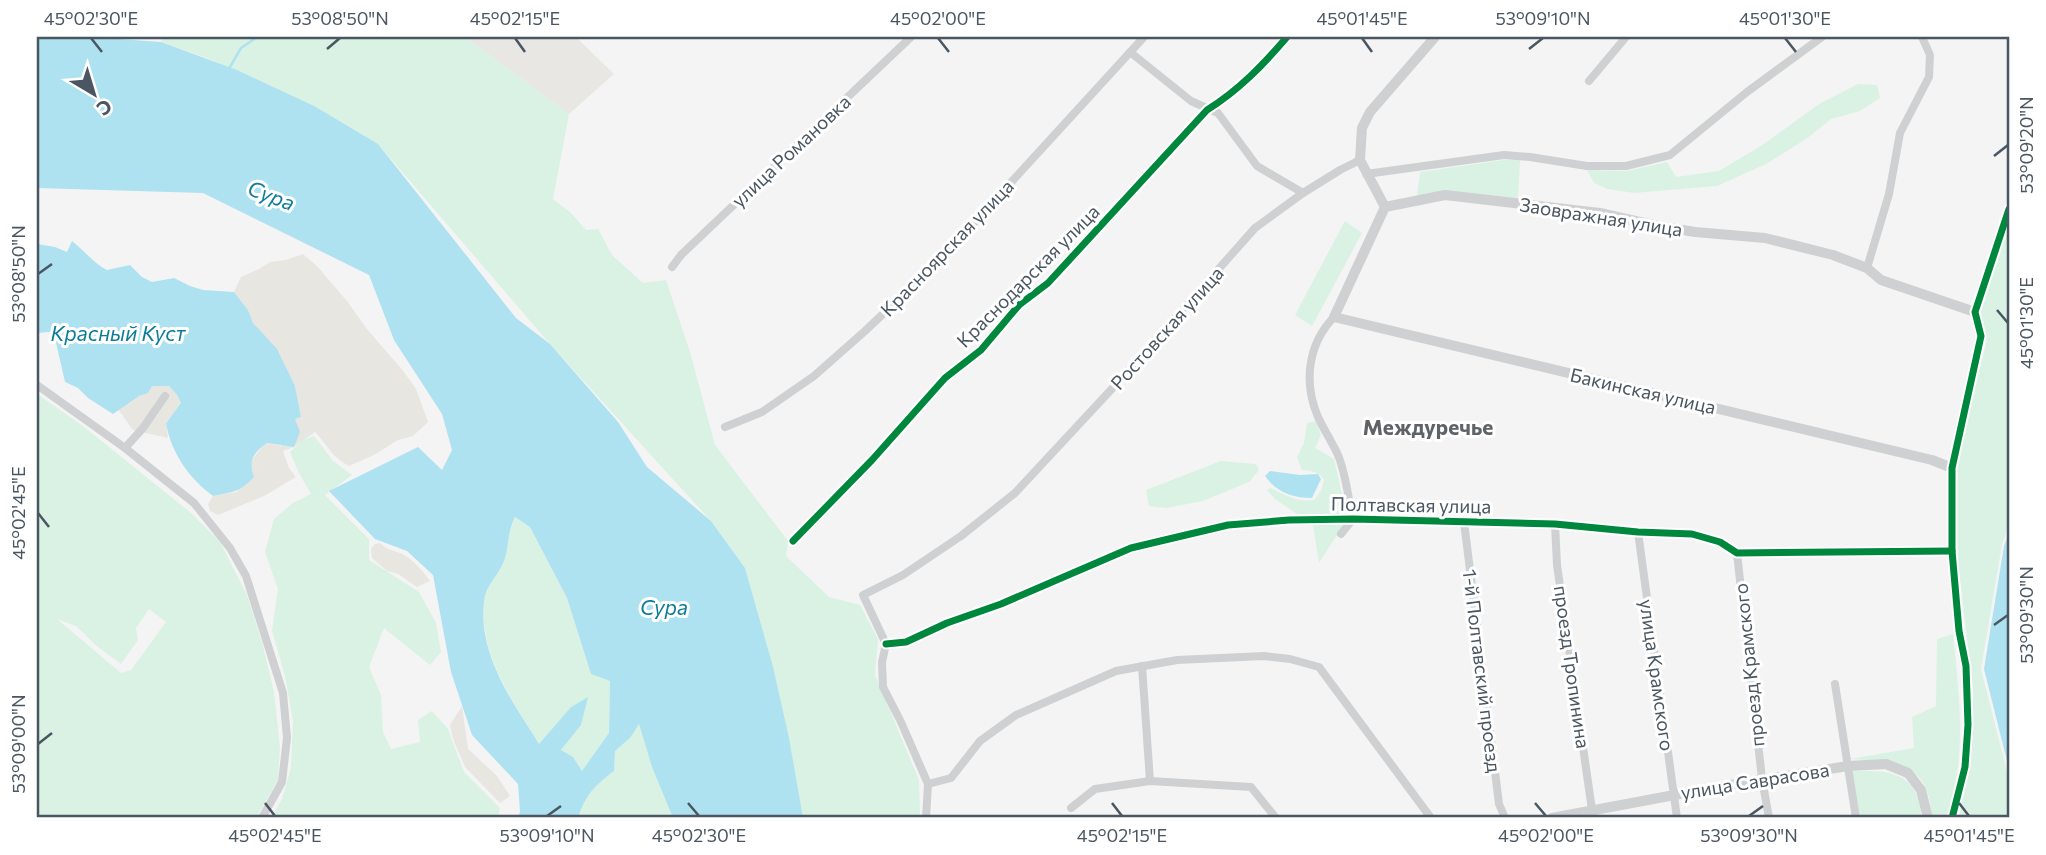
<svg xmlns="http://www.w3.org/2000/svg" width="2046" height="855" viewBox="0 0 2046 855" font-family="Commissioner,sans-serif">
<style>
.commercial{fill:#e8e7e3}
.green{fill:#d9f2e3;fill-rule:evenodd}
.sand{fill:#e7e6e1}
.water{fill:#aee2f0;fill-rule:evenodd}
.lines{fill:none;stroke-linecap:round;stroke-linejoin:round}
.stream{stroke:#aee2f0;stroke-width:2.5}
.minor{stroke:#ced0d2;stroke-width:8}
.tertiary{stroke:#ced0d2;stroke-width:10}
.cycleway-casing{stroke:#fff;stroke-width:11}
.cycleway{stroke:#00873e;stroke-width:7}
.ticks{fill:none;stroke:#4a5661;stroke-width:2.5}
.labels{text-anchor:middle;stroke-width:6;stroke-linejoin:round;paint-order:stroke}
.street-label{font-size:19px;fill:#4a5661;stroke:#fff}
.water-label{font-size:21px;font-style:italic;fill:#0c7c9b;stroke:#fff}
.neighbourhood-label{font-size:21px;font-weight:bold;fill:#5f6368;stroke:#fff}
.neatline{fill:none;stroke:#4a5661;stroke-width:2.5}
.ticks-label{font-size:18px;text-anchor:middle;fill:#4a5661}
</style>
<rect width="100%" height="100%" fill="#f4f4f4"/>
<polygon class="commercial" points="465,37 579,37 578,39 614,74 569,114"/>
<g class="green">
<polygon points="162,37 465,37 569,114 553,199 571,213 586,230 598,229 612,255 643,283 666,280 690,352 715,445 788,541 786,556 829,597 860,605 878,639 875,675 919,780 920,818 803,818 745,568 711,521 550,344 378,144 212,60 161,42"/>
<polygon points="1858,84 1877,85 1880,98 1860,111 1831,119 1806,139 1766,164 1717,186 1634,193 1608,189 1594,183 1587,170 1627,171 1667,162 1676,177 1719,171 1764,144 1819,104"/>
<polygon points="1504,160 1520,160 1518,200 1417,196 1420,172"/>
<polygon points="2009,218 2009,526 2002,544 1981,669 2009,780 2009,818 1959,818 1969,767 1973,688 1955,538 1958,455 1987,340 1979,311"/>
<polygon points="1345,221 1362,233 1312,326 1295,315"/>
<path d="M37,394L83,426L191,513L220,542L247,595L262,642L274,692L280,747L278,780L256,818H37ZM149,609L166,622L131,670L121,673L57,619L76,626L98,647L121,664L138,640L136,628Z"/>
<path d="M1316,421L1321,435L1315,448L1334,459L1346,512L1342,527L1319,563L1313,525L1275,499L1267,490L1271,488C1286,496 1297,502 1314,500L1321,491L1324,480C1319,471 1311,471 1302,470L1297,457L1304,443L1307,423Z"/>
<polygon points="314,436 333,461 352,475 325,495 369,539 369,560 419,592 436,623 441,652 430,665 384,628 369,667 381,695 383,732 391,749 420,742 418,720 432,711 448,729 464,772 500,808 498,818 271,818 282,799 291,768 293,721 285,676 272,631 278,589 265,552 274,519 293,503 311,494 299,473 290,452 303,440"/>
<polygon points="1221,461 1256,464 1259,470 1249,482 1203,501 1166,508 1149,506 1146,490"/>
<path d="M515,517L530,527L567,598L591,674L610,681L609,733L582,772L573,757L561,750L581,725L587,698L571,707L539,745C513,701 476,651 485,597C488,583 500,572 504,558C509,544 509,531 515,517Z"/>
<path d="M1953,634C1959,697 1968,758 1946,818H1933C1931,809 1930,799 1927,791C1917,760 1877,761 1850,759L1914,748L1912,717L1936,706L1937,639Z"/>
<path d="M639,723L652,767L673,818H578C585,796 595,785 614,771L615,751L630,738Z"/>
<path d="M1852,771C1876,771 1906,768 1917,796C1920,802 1920,811 1922,818H1860Z"/>
</g>
<g class="sand">
<path d="M303,254L317,266L347,301L367,329L404,372L416,389L428,422L413,436L398,440L374,455L349,466C332,457 328,446 315,432L294,447L283,451L289,468L296,477L264,496L218,515L210,511L208,504L213,496L237,492C246,475 251,455 267,443L281,446L295,419L301,417L295,386L264,336L253,323L248,310L234,292L241,277L259,269L270,262L286,260Z"/>
<polygon points="152,385 169,386 177,395 181,404 166,422 168,438 133,430 118,409 139,396 148,393"/>
<path d="M380,543C387,550 392,550 400,553C413,559 422,570 430,581L417,587L398,574L387,571L372,558L371,549L375,544Z"/>
<polygon points="462,706 468,749 497,776 510,796 500,803 465,767 453,739 450,725"/>
</g>
<g class="water">
<path d="M37,37H91L161,42L237,70L314,106L378,144L516,318L550,344L618,422L647,467L711,521L745,568L773,667L789,738L803,818H673L652,767L639,724L630,738L615,751L614,771C595,785 585,796 578,818H518L520,812L518,784L472,735L451,672L433,575L407,551L375,539L329,491L418,447L442,470L452,450L442,414L394,340L369,275L203,193L37,188ZM515,517L530,527L567,598L591,674L610,681L609,733L582,771L573,757L561,750L581,725L588,697L571,707L539,744C512,701 475,650 485,596C488,583 501,572 505,558C509,544 508,531 515,517Z"/>
<path d="M72,241C85,251 93,263 107,270L130,265L142,277L152,282L174,278L190,286L203,290L234,292L248,310L253,323L277,349L295,386L301,417L295,419L300,432L294,447L267,443C253,453 248,461 254,477C240,492 233,492 213,496C189,478 171,453 166,423L181,403L177,395L169,386H152L148,393L139,396L113,414L88,398L78,388L65,382L54,334L49,332L37,333V244L55,247L67,252Z"/>
<path d="M1270,471L1300,475L1318,474L1321,479L1312,498C1293,498 1276,492 1265,476Z"/>
<polygon points="2009,533 2009,769 1984,669 2004,546"/>
</g>
<g class="lines">
<polyline class="stream" points="230,67 241,48 257,37"/>
<g class="minor">
<polyline points="1130,52 1191,101 1218,113 1257,166 1303,193"/>
<polyline points="1589,81 1626,37"/>
<polyline points="1366,174 1504,155 1530,157 1587,166 1626,166 1670,155 1747,92 1822,37"/>
<polyline points="672,267 681,255 911,37"/>
<polyline points="1867,268 1889,194 1900,133 1929,77 1930,55 1922,37"/>
<polyline points="1975,312 2009,209"/>
<path d="M1334,317C1308,344 1303,382 1318,417C1324,430 1332,442 1338,455C1346,474 1348,498 1353,519"/>
<polyline points="37,385 125,448 194,503 230,548 246,576 283,693 287,738 282,782 262,818"/>
<polyline points="725,427 762,412 814,376 865,331 940,260 1144,37"/>
<polyline points="125,448 143,428 165,396"/>
<polyline points="1464,522 1499,804 1505,818"/>
<polyline points="1555,524 1557,565 1592,810"/>
<polyline points="1638,532 1677,818"/>
<polyline points="1341,534 1353,519"/>
<path d="M793,541L872,460L945,378L981,350L1019,305L1048,283L1207,110C1239,90 1263,65 1287,37"/>
<polyline points="1737,553 1762,779 1769,818"/>
<polyline points="886,644 906,642 947,623 1001,604 1131,548 1228,525 1289,520 1353,519 1555,524 1638,532 1692,534 1720,542 1737,553 1952,551"/>
<polyline points="1142,666 1150,781"/>
<polyline points="1835,684 1856,818"/>
<polyline points="928,784 951,778 980,741 1016,715 1116,671 1177,660 1264,656 1290,659 1319,667 1431,818"/>
<polyline points="1071,808 1095,789 1150,781 1251,787 1276,818"/>
<polyline points="926,818 928,784 901,722 883,687 882,662 886,644 863,595 903,575 961,536 1015,493 1122,378 1255,228 1303,193 1340,170 1360,160"/>
</g>
<g class="tertiary">
<polyline points="1385,207 1445,195 1600,213 1653,225 1695,232 1765,238 1833,255 1867,268 1881,280 1975,312 1981,336 1952,468 1952,551 1959,631 1966,666 1968,725 1965,767 1952,818"/>
<polyline points="1385,207 1334,317 1932,460 1952,468"/>
<polyline points="1385,207 1360,160 1362,128 1370,112 1435,37"/>
<polyline points="1552,818 1717,787 1848,766 1886,764 1908,773 1921,790 1928,818"/>
</g>
<defs>
<g id="cycleway">
<path d="M793,541L872,460L945,378L981,350L1019,305L1048,283L1207,110C1239,90 1263,65 1287,37"/>
<polyline points="886,644 906,642 947,623 1001,604 1131,548 1228,525 1289,520 1353,519 1555,524 1638,532 1692,534 1720,542 1737,553 1952,551"/>
<polyline points="1952,818 1965,767 1968,725 1966,666 1959,631 1952,551 1952,468 1981,336 1975,312 2009,209"/>
</g>
</defs>
<use href="#cycleway" class="cycleway-casing"/>
<use href="#cycleway" class="cycleway"/>
</g>
<path class="ticks" d="M91,38L102,52M515,38L525,52M938,38L949,52M1362,38L1372,52M1785,38L1796,52M327,49L340,38M1529,49L1543,38M1994,156L2008,145M38,274L52,264M1997,310L2008,323M38,513L49,527M1994,625L2008,615M38,744L52,733M265,803L275,816M688,803L699,816M1112,803L1122,816M1535,803L1546,816M1959,803L1969,816M547,816L561,806M1749,816L1763,806"/>
<g class="labels">
<g class="street-label">
<text transform="translate(791 151) rotate(-43)" y="7">улица Романовка</text>
<text transform="translate(1601 217) rotate(9)" y="7">Заовражная улица</text>
<text transform="translate(947 248) rotate(-46)" y="7">Красноярская улица</text>
<text transform="translate(1028 276) rotate(-45)" y="7">Краснодарская улица</text>
<text transform="translate(1167 328) rotate(-48)" y="7">Ростовская улица</text>
<text transform="translate(1643 391) rotate(13)" y="7">Бакинская улица</text>
<text transform="translate(1411 505) rotate(1)" y="7">Полтавская улица</text>
<text transform="translate(1749 665) rotate(-96)" y="7">проезд Крамского</text>
<text transform="translate(1572 667) rotate(82)" y="7">проезд Тропинина</text>
<text transform="translate(1482 671) rotate(83)" y="7">1-й Полтавский проезд</text>
<text transform="translate(1657 675) rotate(82)" y="7">улица Крамского</text>
<text transform="translate(1755 781) rotate(-9)" y="7">улица Саврасова</text>
</g>
<g class="water-label">
<text transform="translate(271 196) rotate(21)" y="7">Сура</text>
<text x="118" y="341">Красный Куст</text>
<text x="664" y="615">Сура</text>
</g>
<g class="neighbourhood-label">
<text x="1428" y="435">Междуречье</text>
</g>
</g>
<rect width="2046" height="855" fill="none" stroke="#ffffff" stroke-width="77"/>
<g transform="translate(94 94) rotate(142)" stroke="#ffffff" stroke-width="5" paint-order="stroke">
<path d="M0-5L12 26L0 18L-12 26Z" fill="#4a5661"/>
<text y="-10" font-size="19" font-weight="bold" text-anchor="middle" fill="#4a5661">С</text>
</g>
<rect x="38" y="38" width="1970" height="778" class="neatline"/>
<g class="ticks-label">
<text x="91" y="25">45°02'30"E</text>
<text x="340" y="25">53°08'50"N</text>
<text x="515" y="25">45°02'15"E</text>
<text x="938" y="25">45°02'00"E</text>
<text x="1362" y="25">45°01'45"E</text>
<text x="1543" y="25">53°09'10"N</text>
<text x="1785" y="25">45°01'30"E</text>
<text transform="translate(2027 145) rotate(-90)" y="6">53°09'20"N</text>
<text transform="translate(19 274) rotate(-90)" y="6">53°08'50"N</text>
<text transform="translate(2027 323) rotate(-90)" y="6">45°01'30"E</text>
<text transform="translate(19 513) rotate(-90)" y="6">45°02'45"E</text>
<text transform="translate(2027 615) rotate(-90)" y="6">53°09'30"N</text>
<text transform="translate(19 744) rotate(-90)" y="6">53°09'00"N</text>
<text x="275" y="842">45°02'45"E</text>
<text x="547" y="842">53°09'10"N</text>
<text x="699" y="842">45°02'30"E</text>
<text x="1122" y="842">45°02'15"E</text>
<text x="1546" y="842">45°02'00"E</text>
<text x="1749" y="842">53°09'30"N</text>
<text x="1969" y="842">45°01'45"E</text>
</g>
</svg>
